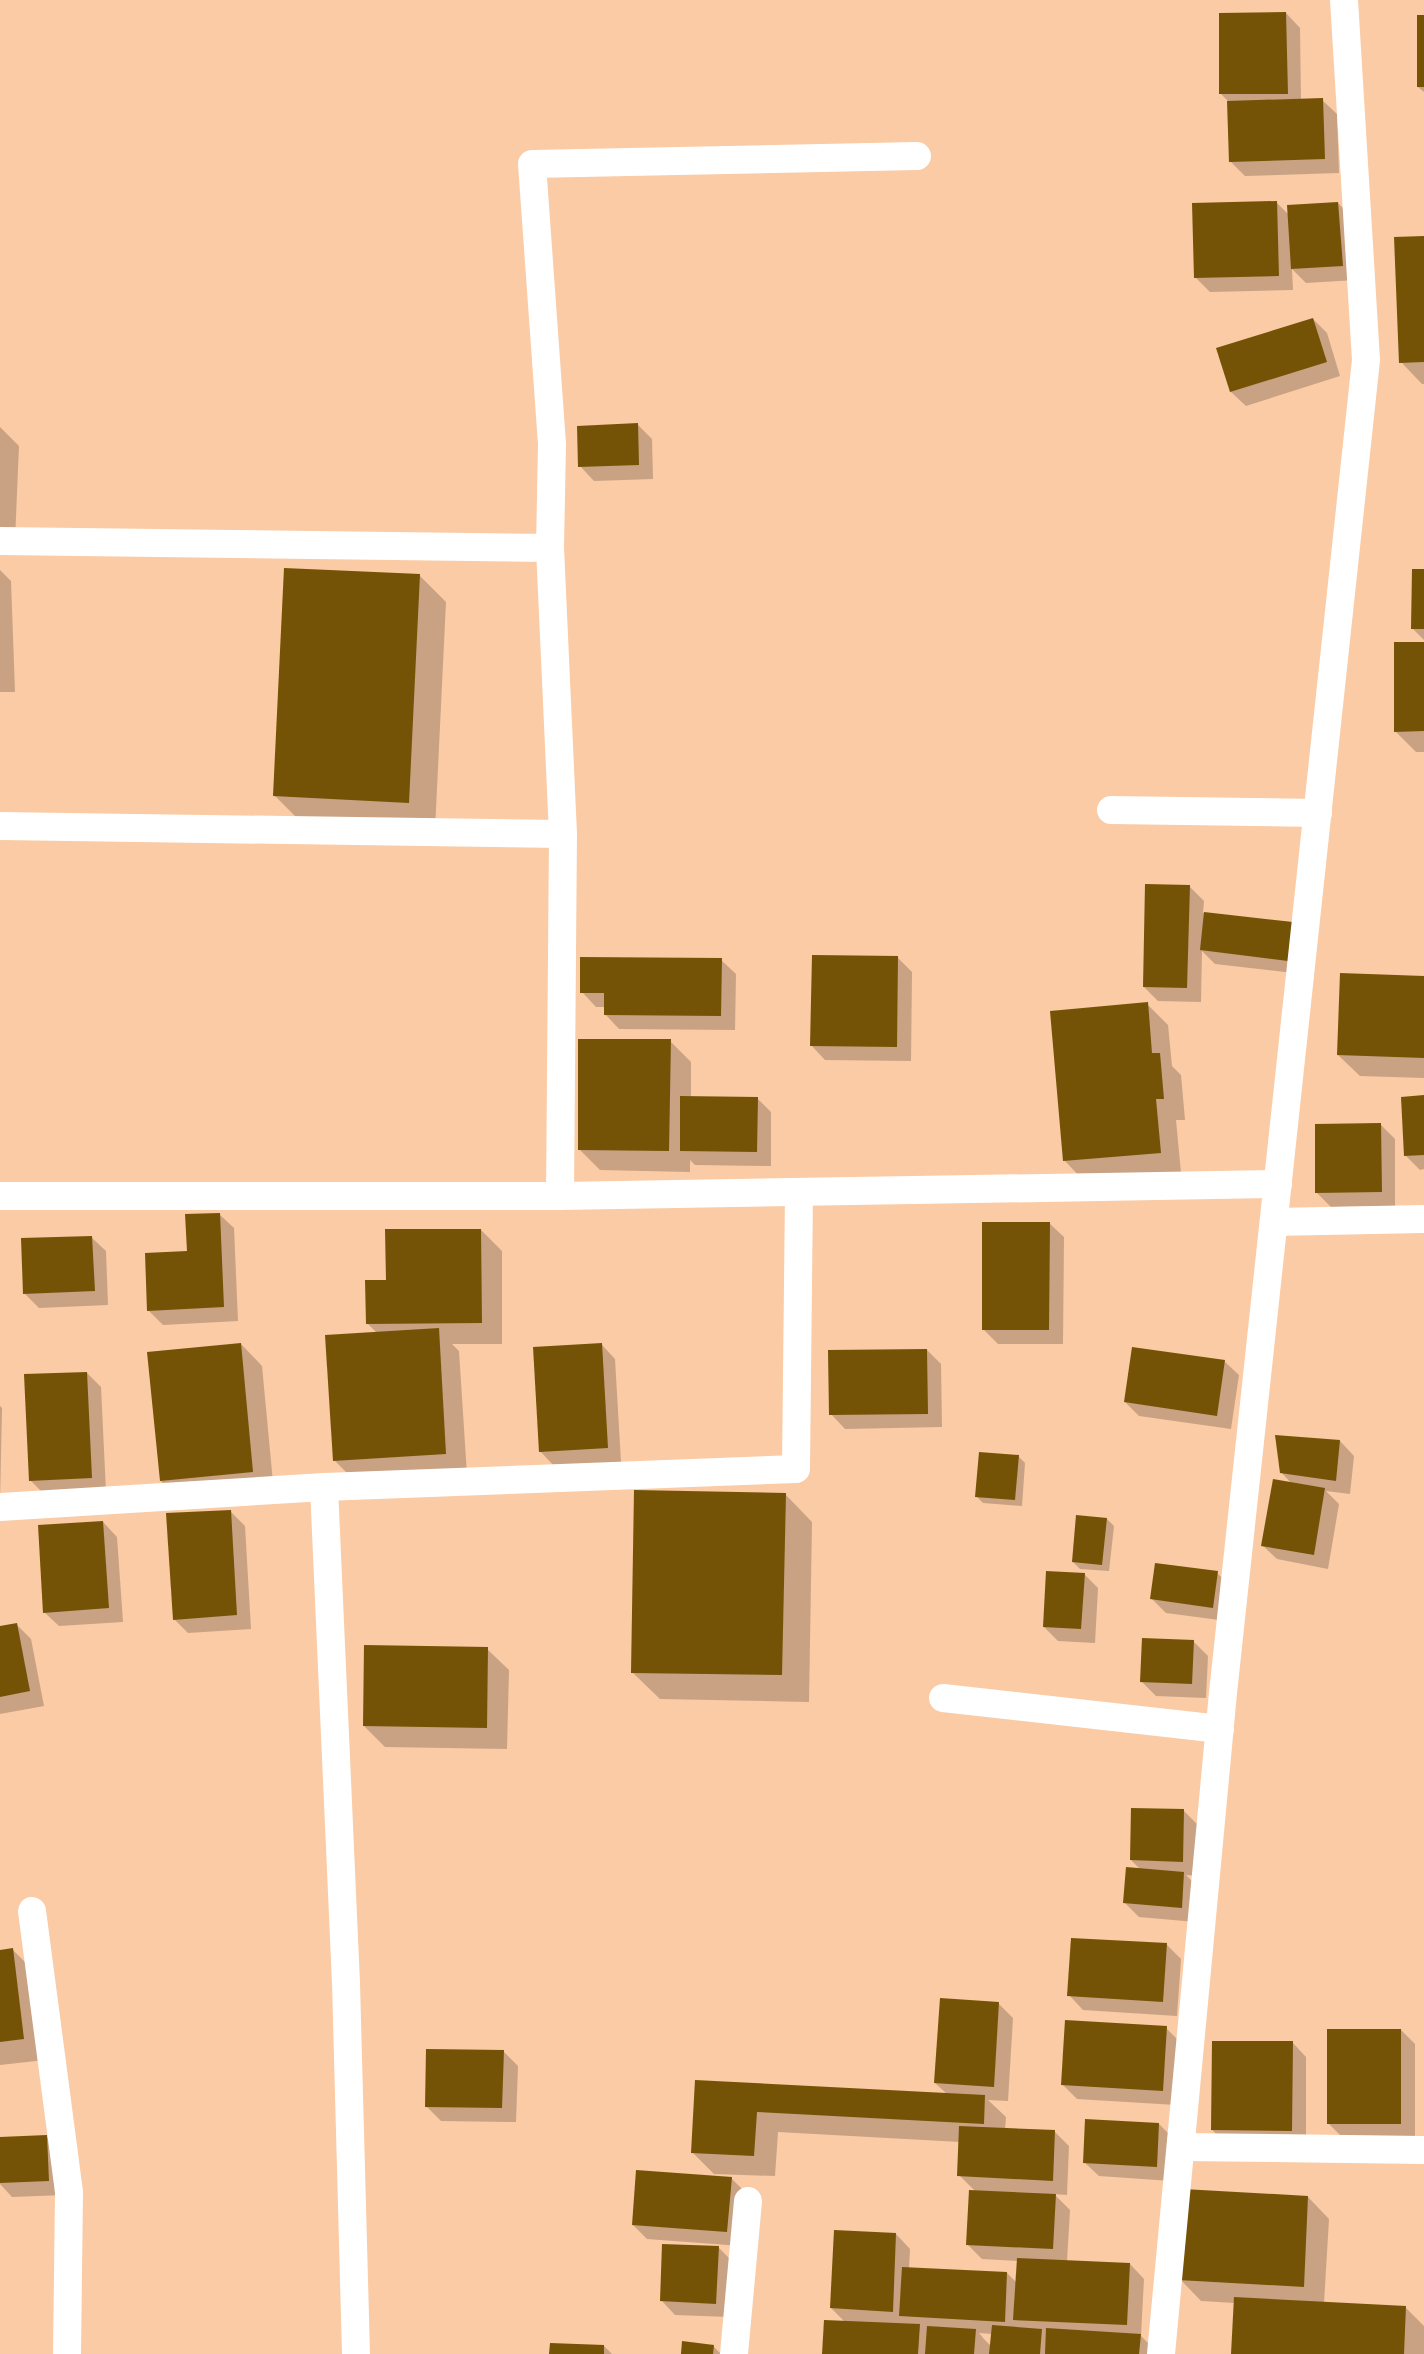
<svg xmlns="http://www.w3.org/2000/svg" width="1424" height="2354" viewBox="0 0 1424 2354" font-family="'Zilla Slab',serif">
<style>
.shadow{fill:#0003;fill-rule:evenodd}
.building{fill:#745306}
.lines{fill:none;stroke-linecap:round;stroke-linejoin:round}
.minor{stroke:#fff;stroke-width:28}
</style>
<rect width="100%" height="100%" fill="#facba4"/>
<g class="shadow">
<polygon points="1286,13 1300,28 1301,100 1322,100 1337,114 1339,173 1245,176 1230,161 1228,101 1221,94"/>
<polygon points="1424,16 1424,92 1418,87"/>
<polygon points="1276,202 1289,215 1338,203 1352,217 1356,280 1306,283 1292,269 1293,290 1210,292 1195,277"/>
<polygon points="1424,237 1424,384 1422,384 1401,362"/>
<polygon points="1313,319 1327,333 1340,376 1246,406 1231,392 1218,348"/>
<polygon points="637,424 652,439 653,479 594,481 580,466"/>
<polygon points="0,427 19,446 15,540 0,539"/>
<polygon points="0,570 11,581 15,692 0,692"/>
<polygon points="1424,570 1424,640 1412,628"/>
<polygon points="419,575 446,602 435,830 302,823 274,795"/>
<polygon points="1424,643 1424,752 1416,752 1395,731"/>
<polygon points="1189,886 1204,901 1203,913 1292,923 1302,974 1215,964 1202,951 1201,1002 1158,1001 1144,987"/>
<polygon points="898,958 912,972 911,1061 825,1060 811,1045"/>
<polygon points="721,960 736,974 735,1030 619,1029 605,1014 605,1007 596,1007 582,992"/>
<polygon points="1424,977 1424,1078 1360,1076 1338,1055"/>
<polygon points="1147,1004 1168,1025 1172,1066 1181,1075 1185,1120 1176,1120 1181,1173 1085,1182 1064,1160"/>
<polygon points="670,1041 691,1062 691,1097 757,1098 771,1112 771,1166 695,1165 690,1160 690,1172 600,1170 579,1149"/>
<polygon points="1424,1097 1424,1169 1420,1170 1405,1155"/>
<polygon points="1380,1124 1395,1139 1395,1206 1331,1207 1316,1192"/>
<polygon points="219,1214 234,1228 238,1321 163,1325 148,1310 188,1252"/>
<polygon points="1049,1223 1064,1237 1063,1344 998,1344 983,1329"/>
<polygon points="481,1230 502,1251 502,1344 452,1344 459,1351 467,1475 356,1482 335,1461 377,1333 367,1323 387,1282"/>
<polygon points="91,1237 106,1251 108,1305 39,1308 25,1294"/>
<polygon points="241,1344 262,1366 274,1493 182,1502 161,1481"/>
<polygon points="601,1344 615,1359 621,1462 554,1466 540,1451"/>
<polygon points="927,1350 941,1364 942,1427 845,1429 831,1414"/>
<polygon points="1224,1361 1239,1375 1231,1429 1139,1416 1125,1402"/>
<polygon points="87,1373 101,1387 106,1492 44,1494 30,1480"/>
<polygon points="0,1406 2,1408 0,1503"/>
<polygon points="1276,1436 1340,1441 1354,1456 1350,1494 1326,1491 1339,1504 1328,1569 1277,1559 1262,1545 1292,1484 1281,1472"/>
<polygon points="1018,1456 1025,1463 1022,1506 983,1503 976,1496"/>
<polygon points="785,1494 812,1522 809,1702 660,1699 632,1672"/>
<polygon points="230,1511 245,1526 251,1629 188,1633 174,1619"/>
<polygon points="1107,1519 1114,1526 1109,1571 1080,1569 1073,1562"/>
<polygon points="103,1522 117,1537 123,1622 59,1626 44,1612"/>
<polygon points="1217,1573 1232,1587 1227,1621 1166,1613 1152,1599"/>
<polygon points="1084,1574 1098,1588 1095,1643 1058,1641 1044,1627"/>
<polygon points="16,1624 31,1639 44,1706 0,1714 0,1627"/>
<polygon points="1194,1642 1208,1656 1206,1698 1156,1696 1141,1681"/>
<polygon points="487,1649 509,1670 507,1749 385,1747 364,1726"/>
<polygon points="1184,1811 1198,1825 1197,1876 1186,1875 1198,1887 1196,1922 1139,1917 1124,1902 1140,1869 1131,1860"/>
<polygon points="1167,1945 1181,1959 1177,2016 1083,2010 1069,1995"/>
<polygon points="13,1950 34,1971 45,2060 0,2065 0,1951"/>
<path d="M998,2003L1013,2018L1008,2101L988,2100L1006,2117L1005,2130L1055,2132L1069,2146L1067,2195L1054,2194L1070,2210L1067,2261L1130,2264L1144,2279L1141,2336L1159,2354H823L845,2322L831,2308L896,2234L910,2249L909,2269L1007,2273L1017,2283L1018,2261L982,2259L967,2244L975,2191L959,2175L960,2142L778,2132L775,2176L714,2174L692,2152L696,2081L947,2094L935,2083ZM979,2333L992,2334L991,2346L984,2339Z"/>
<polygon points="1166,2028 1180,2042 1176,2105 1077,2099 1063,2085"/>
<polygon points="1401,2030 1415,2044 1415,2137 1342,2137 1328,2123"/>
<polygon points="1292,2042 1306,2057 1306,2145 1227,2144 1212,2130"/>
<polygon points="503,2051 518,2066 516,2122 441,2121 426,2106"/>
<polygon points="1159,2124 1173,2138 1171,2181 1099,2176 1084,2162"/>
<polygon points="47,2137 61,2151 63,2195 12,2197 0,2184 0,2139"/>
<polygon points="731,2178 745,2192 741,2246 647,2239 633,2225"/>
<polygon points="1308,2197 1329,2219 1324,2303 1406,2308 1424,2326 1424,2354 1233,2354 1235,2303 1201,2301 1180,2279"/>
<polygon points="719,2248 733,2262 730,2317 675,2315 661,2300"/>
<polygon points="604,2346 612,2354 550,2354"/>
<polygon points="713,2346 721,2354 682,2354"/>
</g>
<g class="building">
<polygon points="1286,12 1288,94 1219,94 1219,13"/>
<rect x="1417" y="15" width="7" height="72"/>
<polygon points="1323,98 1325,159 1229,162 1227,101"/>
<polygon points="1277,201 1279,276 1194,278 1192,203"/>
<polygon points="1338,202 1343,266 1291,269 1287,205"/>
<polygon points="1424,236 1424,362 1399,363 1394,237"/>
<polygon points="1313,318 1327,362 1230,392 1216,348"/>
<polygon points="638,423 639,465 578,467 577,426"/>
<polygon points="284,568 420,574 409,803 273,796"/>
<polygon points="1412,569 1424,569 1424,629 1411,629"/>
<polygon points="1394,642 1424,642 1424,731 1394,732"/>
<polygon points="1145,884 1190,885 1187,988 1143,987"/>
<polygon points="1204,912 1293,922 1288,961 1200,950"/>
<polygon points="812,955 898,956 897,1047 810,1046"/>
<polygon points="580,957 722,958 721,1016 604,1015 604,993 580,993"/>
<polygon points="1340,973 1424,976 1424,1058 1337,1055"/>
<polygon points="1148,1002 1152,1053 1160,1053 1164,1099 1156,1099 1161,1153 1063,1161 1050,1011"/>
<polygon points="578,1039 671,1039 669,1151 578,1150"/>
<polygon points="1424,1095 1424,1155 1404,1156 1401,1097"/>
<polygon points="680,1096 758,1097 757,1152 680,1151"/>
<polygon points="1381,1123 1382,1192 1315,1193 1315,1124"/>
<polygon points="220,1213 224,1307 147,1311 145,1253 187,1251 185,1214"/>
<polygon points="982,1222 1050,1222 1049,1330 982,1330"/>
<polygon points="385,1229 481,1229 482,1323 366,1324 365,1280 386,1280"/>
<polygon points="92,1236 95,1291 23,1294 21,1238"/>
<polygon points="439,1328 446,1454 333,1461 325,1335"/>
<polygon points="241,1343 253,1472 160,1481 147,1352"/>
<polygon points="602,1343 608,1448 539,1452 533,1347"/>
<polygon points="1132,1347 1225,1360 1217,1416 1124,1402"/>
<polygon points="927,1349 928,1414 829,1415 828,1350"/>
<polygon points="87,1372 92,1478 29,1481 24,1374"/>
<polygon points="1275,1435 1340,1440 1336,1481 1280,1473"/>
<polygon points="979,1452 1019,1455 1015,1500 975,1497"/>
<polygon points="1273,1479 1325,1488 1314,1555 1261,1546"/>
<polygon points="634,1490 786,1493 782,1675 631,1673"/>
<polygon points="231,1510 237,1615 173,1620 166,1513"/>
<polygon points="1076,1515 1107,1518 1102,1565 1072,1562"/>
<polygon points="103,1521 109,1608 43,1613 38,1525"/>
<polygon points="1155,1563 1218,1571 1213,1608 1150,1599"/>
<polygon points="1046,1571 1085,1573 1081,1629 1043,1627"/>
<polygon points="17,1623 30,1691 0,1697 0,1626"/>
<polygon points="1142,1638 1194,1640 1192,1684 1140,1682"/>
<polygon points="364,1645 488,1647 487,1728 363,1726"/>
<polygon points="1131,1808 1184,1809 1183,1862 1130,1860"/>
<polygon points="1126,1867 1184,1872 1182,1908 1123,1903"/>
<polygon points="1071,1938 1167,1943 1163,2002 1067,1996"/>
<polygon points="13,1948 24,2039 0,2042 0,1950"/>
<polygon points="940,1998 999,2002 994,2087 934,2083"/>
<polygon points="1065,2020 1167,2026 1163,2091 1061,2085"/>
<rect x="1327" y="2029" width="74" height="95"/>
<polygon points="1212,2041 1293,2041 1292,2131 1211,2130"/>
<polygon points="426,2049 504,2050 502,2108 425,2107"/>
<polygon points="695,2080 985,2095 984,2124 757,2112 754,2156 691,2153"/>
<polygon points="1085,2119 1159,2123 1157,2167 1083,2163"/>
<polygon points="959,2126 1055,2130 1053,2181 957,2176"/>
<polygon points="47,2135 49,2181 0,2183 0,2137"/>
<polygon points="636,2170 732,2177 727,2232 632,2225"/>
<polygon points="1183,2189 1308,2196 1304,2287 1178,2280"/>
<polygon points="969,2190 1056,2194 1053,2249 966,2245"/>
<polygon points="834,2230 896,2233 893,2312 830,2308"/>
<polygon points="662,2244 719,2246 716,2304 660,2301"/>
<polygon points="1017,2258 1130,2263 1127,2325 1013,2320"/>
<polygon points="902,2267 1007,2272 1005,2322 899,2316"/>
<polygon points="1234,2297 1406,2306 1404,2354 1231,2354"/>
<polygon points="824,2320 920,2324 918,2354 822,2354"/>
<polygon points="992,2325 1042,2329 1040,2354 989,2354"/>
<polygon points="927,2326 976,2329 974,2354 925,2354"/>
<polygon points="1046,2328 1141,2334 1139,2354 1045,2354"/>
<polygon points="682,2341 714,2345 713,2354 681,2354"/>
<polygon points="550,2343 604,2345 604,2354 549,2354"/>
</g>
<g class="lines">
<g class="minor">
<polyline points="0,541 550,548"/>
<polyline points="1111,810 1318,813"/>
<polyline points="0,826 563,834"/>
<polyline points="0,1196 560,1196 1278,1184"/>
<polyline points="560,1196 563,834 550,548 552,444 532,164 917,156"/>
<polyline points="1274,1222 1424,1219"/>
<polyline points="324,1487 346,1983 356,2354"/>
<polyline points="0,1507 324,1487 796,1469 799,1192"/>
<polyline points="943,1698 1220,1729"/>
<polyline points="32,1911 69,2192 67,2354"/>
<polyline points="1181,2147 1424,2150"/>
<polyline points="734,2354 748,2201"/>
<polyline points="1161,2354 1223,1693 1366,360 1344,0"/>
</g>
</g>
</svg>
